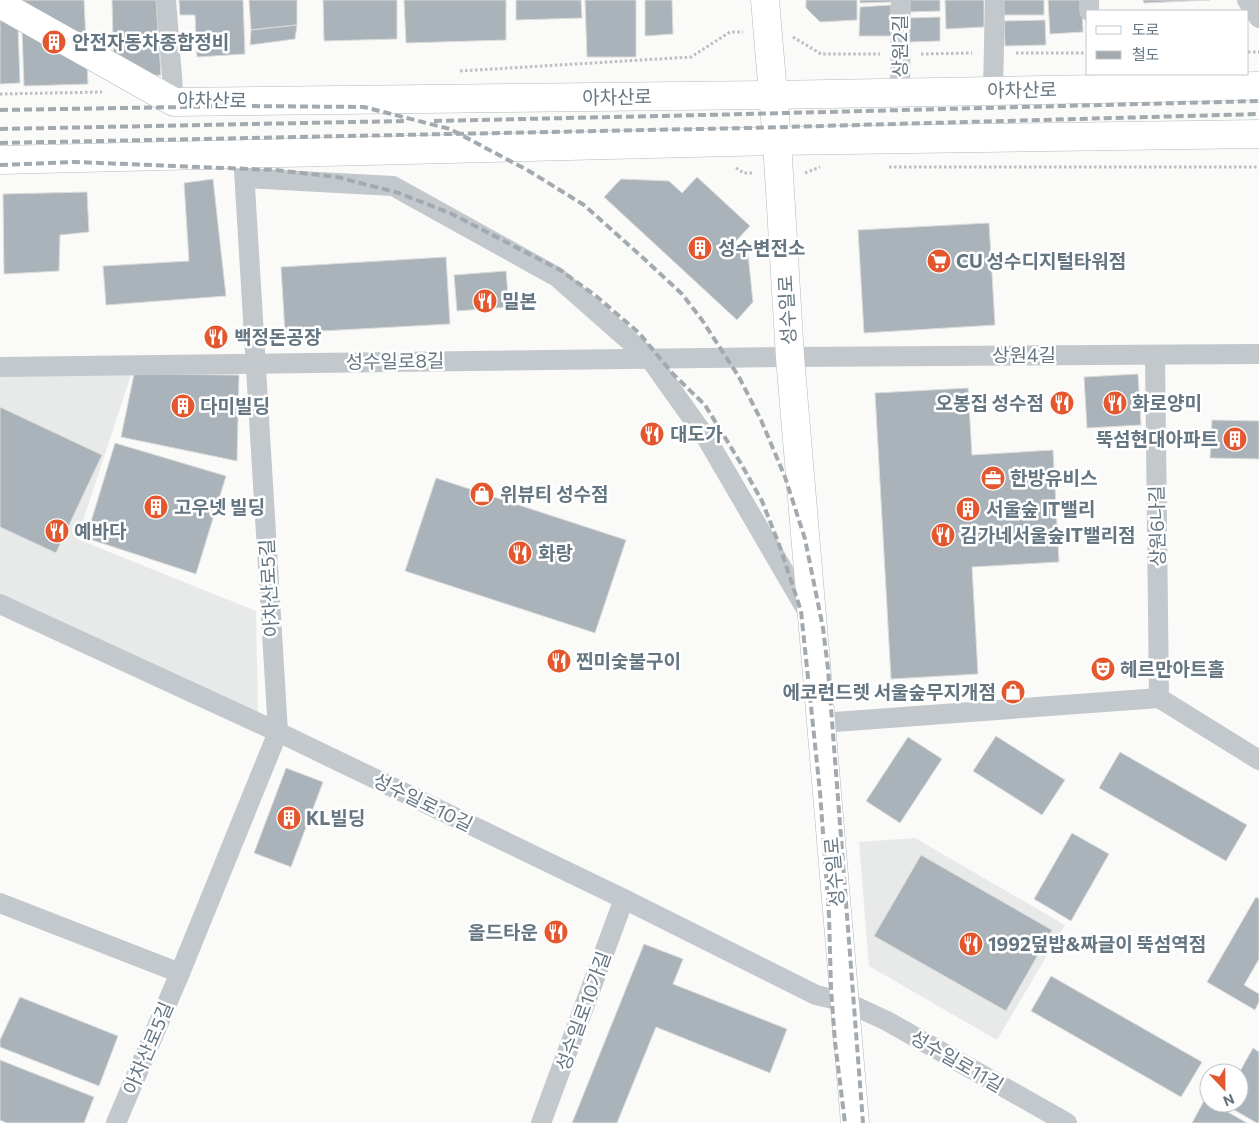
<svg xmlns="http://www.w3.org/2000/svg" width="1259" height="1123" viewBox="0 0 1259 1123" font-family="Commissioner,'Noto Sans KR',sans-serif">
<style>
.built{fill:#e8e9e9}
.building{fill:#aab3b9;stroke:#dcdcda}
.lines{fill:none;stroke-linecap:round;stroke-linejoin:round}
.secondary-casing{stroke:#b3babf;stroke-width:29}
.path{stroke:#bbbfc2;stroke-width:3;stroke-dasharray:2.5 2.5;stroke-linecap:butt}
.street{stroke:#c3c8cc;stroke-width:20}
.secondary{stroke:#fff;stroke-width:28}
.rail{stroke:#a2aab0;stroke-width:4;stroke-dasharray:8 4;stroke-linecap:butt}
.labels{text-anchor:middle;stroke-width:5;stroke-linejoin:round;paint-order:stroke}
.poi-label{font-size:19px;font-weight:bold;fill:#657683;stroke:#fff;text-anchor:start}
.street-label{font-size:19px;fill:#657683;stroke:#fff}
</style>
<rect width="100%" height="100%" fill="#fafaf8"/>
<g class="built">
<polygon points="132,372 77,539 256,611 258,714 0,597 0,376"/>
<polygon points="915,838 1065,925 997,1040 869,966 859,842"/>
</g>
<g class="building">
<polygon points="0,0 17,0 20,83 0,84"/>
<polygon points="21,0 84,0 88,84 24,86"/>
<polygon points="112,0 156,0 161,75 114,78"/>
<polygon points="179,0 243,0 245,54 197,57 195,15 180,15"/>
<polygon points="249,0 297,0 297,25 251,30"/>
<polygon points="323,0 397,0 397,39 324,41"/>
<polygon points="404,0 506,0 506,40 406,43"/>
<polygon points="516,0 581,0 582,18 516,20"/>
<polygon points="585,0 636,0 636,57 587,57"/>
<polygon points="645,0 672,0 673,34 645,36"/>
<polygon points="806,0 857,0 857,20 820,22 806,8"/>
<polygon points="860,0 892,0 892,2 860,3"/>
<polygon points="906,0 940,0 940,11 906,12"/>
<polygon points="945,0 984,0 984,27 946,29"/>
<rect x="1004" y="0" width="40" height="15"/>
<polygon points="1048,0 1082,0 1083,32 1050,34"/>
<polygon points="1143,0 1210,0 1144,3"/>
<polygon points="891,5 891,36 859,36 860,7"/>
<polygon points="940,17 940,41 907,42 907,18"/>
<polygon points="1045,20 1046,45 1005,46 1004,21"/>
<polygon points="297,25 295,39 250,45 251,30"/>
<polygon points="697,177 750,226 735,242 748,254 753,302 737,320 604,197 621,179 669,181 682,193"/>
<polygon points="213,179 226,296 106,305 103,266 189,261 184,183"/>
<polygon points="87,192 89,232 60,235 59,271 4,274 3,194"/>
<polygon points="989,223 995,325 864,333 858,230"/>
<polygon points="446,257 450,324 285,333 281,267"/>
<polygon points="506,271 509,307 457,311 454,275"/>
<polygon points="134,374 239,375 237,461 121,437"/>
<polygon points="1138,374 1141,425 1087,428 1084,377"/>
<polygon points="968,388 972,455 1053,450 1059,562 972,567 978,674 891,679 875,393"/>
<polygon points="0,407 102,455 56,553 0,527"/>
<polygon points="1212,420 1259,421 1259,459 1210,458"/>
<polygon points="115,443 226,476 196,574 86,538"/>
<polygon points="436,478 626,540 595,633 405,571"/>
<polygon points="996,736 1065,780 1042,815 973,771"/>
<polygon points="908,737 942,759 900,823 866,801"/>
<polygon points="1120,752 1247,825 1226,861 1099,788"/>
<polygon points="286,768 323,782 291,867 254,853"/>
<polygon points="1072,833 1109,854 1071,921 1034,899"/>
<polygon points="921,855 1052,930 1006,1011 874,936"/>
<polygon points="1256,897 1259,899 1259,959 1244,985 1259,994 1259,1002 1255,1010 1207,982"/>
<polygon points="644,944 683,959 673,984 787,1029 770,1073 656,1027 617,1123 572,1123"/>
<polygon points="1051,976 1202,1062 1181,1097 1031,1011"/>
<polygon points="20,997 118,1036 99,1086 0,1047 0,1040"/>
<polygon points="1253,1048 1259,1052 1259,1123 1257,1123 1222,1103 1239,1103 1239,1073"/>
<polygon points="0,1060 94,1097 84,1123 7,1123 0,1120"/>
<polygon points="1205,1099 1209,1102 1209,1103 1212,1103 1247,1123 1192,1123"/>
</g>
<g class="lines">
<defs>
<g id="secondary">
<polyline points="765,0 777,141 790,357 855,1123"/>
<polyline points="0,4 174,102 773,95 1259,86"/>
<polyline points="0,160 777,141 1259,134"/>
</g>
</defs>
<use href="#secondary" class="secondary-casing"/>
<g class="path">
<polyline points="793,37 821,54 880,54"/>
<polyline points="1248,52 1259,52"/>
<polyline points="1016,53 1088,53"/>
<polyline points="921,54 972,53"/>
<polyline points="460,71 691,57 730,32 743,32"/>
<polyline points="0,94 102,92"/>
<polyline points="889,167 1259,167"/>
<polyline points="736,168 744,173 754,173"/>
<polyline points="805,173 820,167"/>
</g>
<g class="street">
<polyline points="166,0 174,102"/>
<polyline points="1089,0 1089,11"/>
<polyline points="1247,0 1259,18"/>
<polyline points="993,90 995,0"/>
<polyline points="900,92 901,0"/>
<polyline points="245,178 393,186 557,277 650,359 707,439 810,616"/>
<polyline points="1155,355 1159,698 1259,760"/>
<polyline points="0,367 790,357 1259,354"/>
<polyline points="0,604 278,732 624,899 816,995 846,1002 887,1021 1067,1123"/>
<polyline points="821,723 1159,698"/>
<polyline points="0,903 180,973"/>
<polyline points="116,1123 180,973 278,732 243,154"/>
<polyline points="541,1123 624,899"/>
</g>
<use href="#secondary" class="secondary"/>
<g class="rail">
<polyline points="0,110 245,106 364,107 450,129 529,171 584,205 641,256 682,294 702,320 739,377 761,420 785,477 805,539 823,628 828,669 863,1123"/>
<polyline points="434,121 747,114 1259,101"/>
<polyline points="0,129 404,121"/>
<polyline points="0,143 748,128 1259,114"/>
<polyline points="0,165 75,162 275,170 337,177 399,193 452,214 560,270 596,296 639,333 673,374 705,405 740,462 762,501 780,547 801,611 820,792 829,915 831,989 835,1042 845,1123"/>
</g>
</g>
<defs>
<symbol id="building-disc" viewBox="-11 -11 22 22"><circle r="9.5" fill="#e4572e" stroke="#fff"/><path d="M-4-6H4V6H1V3H-1V6H-4ZM-2.5-4.3h1.7v1.8h-1.7ZM.8-4.3h1.7v1.8H.8ZM-2.5-1h1.7V.8h-1.7ZM.8-1h1.7V.8H.8Z" fill="#fff"/></symbol>
<symbol id="supermarket-disc" viewBox="-11 -11 22 22"><circle r="9.5" fill="#e4572e" stroke="#fff"/><path d="M-6-5.5h2.5l.6 2H6L4.5 2H-2.5L-4.4-4H-6ZM-1.5 3.2a1.3 1.3 0 1 0 .1 0ZM3 3.2a1.3 1.3 0 1 0 .1 0Z" fill="#fff"/></symbol>
<symbol id="restaurant-disc" viewBox="-11 -11 22 22"><circle r="9.5" fill="#e4572e" stroke="#fff"/><path d="M-5-6h1v4h1v-4h1v4h1v-4h1v5L-1.5 .5V6h-2V.5L-5-1ZM5-6V6H3V1.5H1.5Q1.5-4 5-6Z" fill="#fff"/></symbol>
<symbol id="office-disc" viewBox="-11 -11 22 22"><circle r="9.5" fill="#e4572e" stroke="#fff"/><path d="M-6-3h4V-5.5h4V-3h4V5H-6ZM-1-4.5V-3h2v-1.5ZM-6 0V1H6V0Z" fill="#fff"/></symbol>
<symbol id="shop-disc" viewBox="-11 -11 22 22"><circle r="9.5" fill="#e4572e" stroke="#fff"/><path d="M-5-2.5h2.3a2.7 3.5 0 0 1 5.4 0H5L5.5 6h-11ZM-1.5-2.5h3a1.5 2.3 0 0 0-3 0Z" fill="#fff"/></symbol>
<symbol id="theatre-disc" viewBox="-11 -11 22 22"><circle r="9.5" fill="#e4572e" stroke="#fff"/><path d="M-5-5.5Q0-4 5-5.5V0Q5 5 0 6Q-5 5-5 0ZM-3.3-2.5H-1v1.5H-3.3ZM1-2.5H3.3v1.5H1ZM-2.8 1Q0 5.5 2.8 1Z" fill="#fff"/></symbol>
</defs>
<g fill-rule="evenodd">
<use href="#building-disc" x="40" y="28" width="28" height="28"/>
<use href="#building-disc" x="686" y="234" width="28" height="28"/>
<use href="#supermarket-disc" x="925" y="247" width="28" height="28"/>
<use href="#restaurant-disc" x="471" y="287" width="28" height="28"/>
<use href="#restaurant-disc" x="202" y="323" width="28" height="28"/>
<use href="#restaurant-disc" x="1048" y="389" width="28" height="28"/>
<use href="#restaurant-disc" x="1101" y="389" width="28" height="28"/>
<use href="#building-disc" x="169" y="392" width="28" height="28"/>
<use href="#restaurant-disc" x="638" y="420" width="28" height="28"/>
<use href="#building-disc" x="1221" y="425" width="28" height="28"/>
<use href="#office-disc" x="979" y="464" width="28" height="28"/>
<use href="#shop-disc" x="468" y="480" width="28" height="28"/>
<use href="#building-disc" x="142" y="493" width="28" height="28"/>
<use href="#building-disc" x="954" y="495" width="28" height="28"/>
<use href="#restaurant-disc" x="43" y="517" width="28" height="28"/>
<use href="#restaurant-disc" x="929" y="521" width="28" height="28"/>
<use href="#restaurant-disc" x="506" y="539" width="28" height="28"/>
<use href="#restaurant-disc" x="545" y="647" width="28" height="28"/>
<use href="#theatre-disc" x="1089" y="655" width="28" height="28"/>
<use href="#shop-disc" x="999" y="678" width="28" height="28"/>
<use href="#building-disc" x="275" y="804" width="28" height="28"/>
<use href="#restaurant-disc" x="542" y="918" width="28" height="28"/>
<use href="#restaurant-disc" x="957" y="930" width="28" height="28"/>
</g>
<g class="labels">
<g class="poi-label">
<text x="72" y="49">안전자동차종합정비</text>
<text x="718" y="255">성수변전소</text>
<text x="956" y="268">CU 성수디지털타워점</text>
<text x="502" y="308">밀본</text>
<text x="234" y="344">백정돈공장</text>
<text x="1044" y="410" text-anchor="end">오봉집 성수점</text>
<text x="1132" y="410">화로양미</text>
<text x="200" y="413">다미빌딩</text>
<text x="670" y="441">대도가</text>
<text x="1218" y="446" text-anchor="end">뚝섬현대아파트</text>
<text x="1010" y="485">한방유비스</text>
<text x="500" y="501">위뷰티 성수점</text>
<text x="174" y="514">고우넷 빌딩</text>
<text x="986" y="516">서울숲 IT밸리</text>
<text x="74" y="538">예바다</text>
<text x="960" y="542">김가네서울숲IT밸리점</text>
<text x="538" y="560">화랑</text>
<text x="576" y="668">찐미숯불구이</text>
<text x="1120" y="676">헤르만아트홀</text>
<text x="996" y="699" text-anchor="end">에코런드렛 서울숲무지개점</text>
<text x="306" y="825">KL빌딩</text>
<text x="538" y="939" text-anchor="end">올드타운</text>
<text x="988" y="951">1992덮밥&amp;짜글이 뚝섬역점</text>
</g>
<g class="street-label">
<text transform="translate(900 46) rotate(-90)" y="7">상원2길</text>
<text transform="translate(1022 90) rotate(-1)" y="7">아차산로</text>
<text transform="translate(617 97) rotate(-1)" y="7">아차산로</text>
<text transform="translate(212 100) rotate(1)" y="7">아차산로</text>
<text transform="translate(787 310) rotate(-93)" y="7">성수일로</text>
<text x="1024" y="362">상원4길</text>
<text transform="translate(395 361) rotate(-1)" y="7">성수일로8길</text>
<text transform="translate(1157 526) rotate(-91)" y="7">상원6나길</text>
<text transform="translate(269 588) rotate(-93)" y="7">아차산로5길</text>
<text transform="translate(423 802) rotate(26)" y="7">성수일로10길</text>
<text transform="translate(834 872) rotate(-95)" y="7">성수일로</text>
<text transform="translate(583 1011) rotate(-70)" y="7">성수일로10가길</text>
<text transform="translate(148 1048) rotate(-67)" y="7">아차산로5길</text>
<text transform="translate(957 1061) rotate(30)" y="7">성수일로11길</text>
</g>
</g>
<rect x="1086" y="10" width="162" height="65" fill="#ffffff" stroke="#c1c8cd"/>
<rect x="1096" y="26" width="25" height="8" fill="#ffffff" stroke="#c1c8cd"/>
<text x="1132" y="35" font-size="15" fill="#657683">도로</text>
<rect x="1096" y="51" width="25" height="8" fill="#a2aab0" stroke="#c1c8cd"/>
<text x="1132" y="60" font-size="15" fill="#657683">철도</text>
<g transform="translate(1224 1088) rotate(158)"><circle r="24" fill="#ffffff" stroke="#c1c8cd"/>
<path d="M0-4L9 19L0 12L-9 19Z" fill="#e4572e"/>
<text y="-8" font-size="14" font-weight="bold" text-anchor="middle" fill="#657683">N</text>
</g>
</svg>
